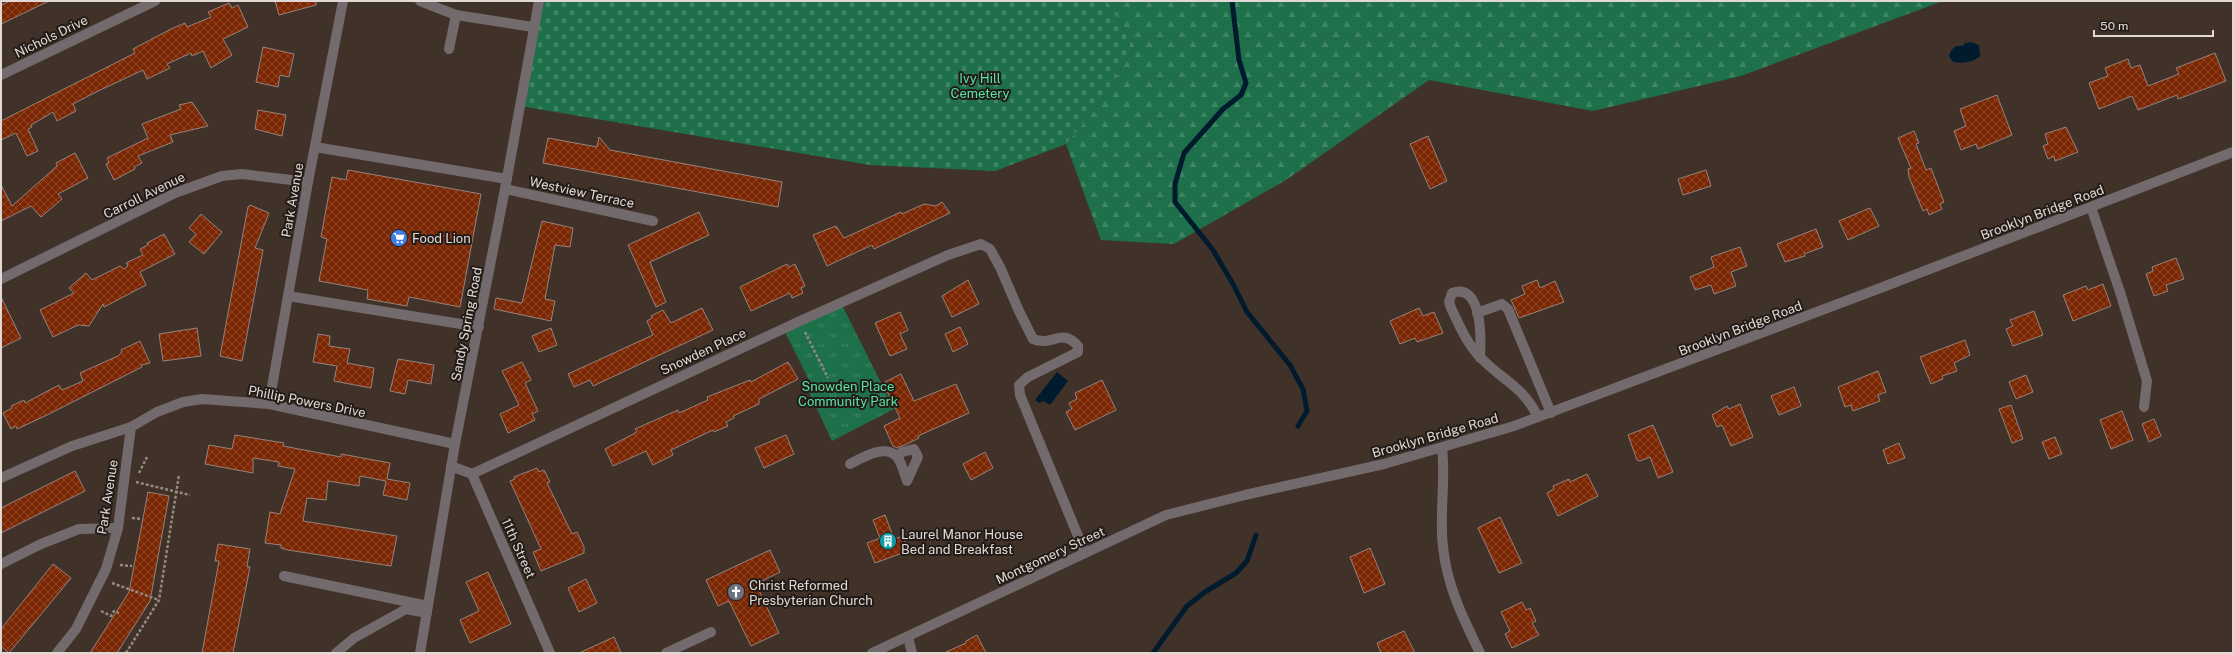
<svg xmlns="http://www.w3.org/2000/svg" width="2234" height="654" viewBox="0 0 2234 654" font-family="'Public Sans',sans-serif">
<style>
.forest{fill:url(#forest-firs)}
.cemetery{fill:url(#cemetery-stones)}
.park{fill:url(#park-tufts)}
.water{fill:#011b2e}
.lines{fill:none;stroke-linecap:round;stroke-linejoin:round}
.stream{stroke:#011b2e;stroke-width:5}
.building{fill:url(#building-cross-hatch);stroke:#96837c}
.path{stroke:#948881;stroke-width:2.5;stroke-dasharray:3 2;stroke-linecap:butt}
.minor{stroke:#736a6d;stroke-width:10}
.labels{text-anchor:middle;stroke-width:4;stroke-linejoin:round;paint-order:stroke}
.street-label{font-size:13px;fill:#e3d9d4;stroke:#221b17}
.park-label{font-size:13px;fill:#58e3a0;stroke:#221b17}
.poi-label{font-size:13px;fill:#e3d9d4;stroke:#221b17;text-anchor:start}
</style>
<defs>
<pattern id="forest-firs" width="22" height="20" patternUnits="userSpaceOnUse"><rect width="22" height="20" fill="#1e704a"/><path d="M5 1l3.5 6h-7zM16 11l3.5 6h-7z" fill="#3f8463"/></pattern>
<pattern id="cemetery-stones" width="16" height="16" patternUnits="userSpaceOnUse"><rect width="16" height="16" fill="#1e704a"/><path d="M2 7V4a2 2 0 0 1 4 0v3zM10 15v-3a2 2 0 0 1 4 0v3z" fill="#3f8463"/></pattern>
<pattern id="park-tufts" width="24" height="20" patternUnits="userSpaceOnUse"><rect width="24" height="20" fill="#1e704a"/><path d="M3 7l-1-3M5 7V3M7 7l1-3M15 17l-1-3M17 17v-4M19 17l1-3" fill="none" stroke="#3f8463"/></pattern>
<pattern id="building-cross-hatch" width="8" height="8" patternUnits="userSpaceOnUse"><rect width="8" height="8" fill="#7c2704"/><path d="M0 0l8 8M0 8l8-8" fill="none" stroke="#8e4628"/></pattern>
</defs>
<rect width="100%" height="100%" fill="#403229"/>
<polygon class="forest" points="1107,1 1943,1 1741,76 1593,111 1429,80 1286,180 1174,244 1101,240 1066,144 1099,104 1135,47"/>
<polygon class="cemetery" points="539,1 1107,1 1135,47 1099,104 1066,144 995,171 870,165 520,106"/>
<polygon class="park" points="841,303 894,409 832,441 805,383 809,380 783,328"/>
<g class="water">
<path d="M1965,43L1971,42L1979,45L1980,56C1974,62 1959,65 1952,61L1949,56C1951,48 1956,45 1963,46Z"/>
<polygon points="1057,372 1068,381 1050,405 1044,401 1039,403 1035,400"/>
</g>
<g class="lines">
<g class="stream">
<polyline points="1232,1 1239,60 1246,83 1241,95 1223,109 1184,153 1175,184 1175,202 1213,250 1233,284 1247,312 1290,365 1303,389 1307,411 1298,426"/>
<polyline points="1153,653 1187,606 1205,592 1236,573 1247,561 1256,535"/>
</g>
</g>
<g class="building">
<polygon points="10,1 49,1 1,24 1,5"/>
<polygon points="275,1 316,1 316,5 279,15"/>
<polygon points="229,3 232,8 238,5 248,27 223,39 232,55 211,68 203,51 192,56 191,53 167,64 170,68 147,79 143,70 96,92 73,104 76,111 57,121 53,112 31,125 32,127 28,129 38,151 27,156 16,133 1,140 1,121 135,53 133,49 171,29 185,23 187,27 211,17 208,12"/>
<polygon points="263,47 294,54 289,77 280,75 278,87 256,82"/>
<polygon points="2215,53 2226,81 2178,99 2177,95 2138,110 2132,96 2099,109 2089,83 2108,76 2105,68 2128,59 2131,68 2140,65 2148,86 2179,74 2176,68"/>
<polygon points="1997,95 2012,135 1978,149 1976,144 1961,150 1954,131 1966,126 1960,109"/>
<polygon points="192,102 208,126 170,135 173,142 138,156 142,163 134,167 135,169 114,180 106,164 109,162 107,158 148,138 142,124 181,109 179,105"/>
<polygon points="258,110 286,115 282,136 255,129"/>
<polygon points="2066,127 2078,152 2055,161 2054,156 2048,159 2043,146 2048,144 2045,134"/>
<polygon points="1914,131 1919,143 1916,144 1926,170 1931,168 1944,202 1940,204 1942,209 1929,215 1927,209 1923,211 1909,177 1908,169 1911,168 1898,138"/>
<polygon points="1428,136 1447,181 1430,189 1410,144"/>
<polygon points="599,137 610,150 782,182 778,207 543,163 548,138 597,147"/>
<polygon points="75,153 88,178 58,194 62,199 41,217 31,206 1,221 1,185 12,206 57,166 56,163"/>
<polygon points="348,170 481,194 460,307 409,297 407,306 367,299 368,290 319,281 327,239 321,237 332,177 346,180"/>
<polygon points="1706,170 1711,186 1683,195 1678,179"/>
<polygon points="942,202 950,213 874,249 872,245 827,266 813,235 836,226 844,238 901,212 902,214 924,204 936,206"/>
<polygon points="250,205 269,213 255,248 263,250 242,361 220,356 248,207"/>
<polygon points="1870,208 1879,226 1848,240 1839,221"/>
<polygon points="699,212 709,235 650,262 666,302 656,307 628,245"/>
<polygon points="201,214 222,232 204,254 189,242 196,234 189,228"/>
<polygon points="542,221 573,228 570,247 555,245 545,299 555,301 551,321 494,309 496,298 522,303"/>
<polygon points="1816,229 1823,247 1804,254 1805,256 1785,262 1777,244"/>
<polygon points="164,234 175,254 140,272 146,285 104,307 103,304 89,326 78,325 53,337 40,310 74,293 69,288 86,273 92,280 120,266 124,269 128,266 126,263 143,255 140,249 148,245 147,243"/>
<polygon points="1740,247 1747,266 1731,272 1736,286 1714,294 1711,285 1695,290 1690,277 1714,267 1711,257"/>
<polygon points="2176,258 2184,279 2166,285 2168,291 2154,296 2146,274 2153,271 2152,267"/>
<polygon points="787,264 789,267 795,264 805,286 801,288 803,293 792,298 790,293 751,311 740,287"/>
<polygon points="968,280 979,304 952,317 942,296"/>
<polygon points="1537,280 1540,288 1555,281 1564,302 1519,318 1511,300 1525,294 1522,286"/>
<polygon points="2103,284 2111,306 2073,321 2063,295 2086,286 2088,290"/>
<polygon points="1,297 21,338 1,348"/>
<polygon points="702,308 713,330 593,386 590,380 574,387 568,374 653,335 647,321 652,318 651,316 663,310 671,323"/>
<polygon points="1419,308 1423,316 1434,312 1443,333 1417,342 1415,338 1400,344 1390,321"/>
<polygon points="2034,311 2043,335 2013,346 2006,329 2013,326 2010,320"/>
<polygon points="900,312 908,330 900,334 907,349 890,356 875,323"/>
<polygon points="960,327 968,344 953,352 945,334"/>
<polygon points="197,328 201,356 163,361 159,334"/>
<polygon points="551,328 557,345 539,352 532,336"/>
<polygon points="318,334 330,336 329,346 350,349 347,363 374,368 371,388 334,381 337,366 313,362"/>
<polygon points="1965,340 1970,355 1954,363 1957,371 1942,376 1943,379 1931,384 1920,357"/>
<polygon points="140,341 150,363 141,365 142,367 47,415 17,429 16,426 11,429 3,413 12,408 11,406 24,400 25,403 59,385 62,390 83,381 80,373 118,356 122,352 121,350"/>
<polygon points="398,359 434,365 431,384 408,380 405,394 390,391"/>
<polygon points="522,362 531,380 525,383 538,411 532,414 535,420 508,433 500,414 519,405 502,371"/>
<polygon points="788,362 798,379 759,399 759,404 733,416 734,418 726,422 728,426 714,432 713,430 671,450 673,455 653,465 646,451 613,466 605,449 637,432 635,429 678,410 679,413 708,400 707,397 750,380 751,382"/>
<polygon points="1878,371 1886,392 1878,395 1880,401 1853,411 1851,405 1845,407 1838,387"/>
<polygon points="901,374 914,401 956,384 969,413 918,436 919,438 907,444 897,448 893,446 884,426 900,418 883,383"/>
<polygon points="2026,375 2033,392 2016,399 2009,382"/>
<polygon points="1102,380 1116,410 1075,430 1066,412 1072,409 1069,403 1077,399 1075,393"/>
<polygon points="1794,387 1801,406 1779,415 1771,396"/>
<polygon points="1740,404 1753,437 1731,446 1722,425 1717,427 1712,415 1727,406 1729,409"/>
<polygon points="2011,405 2023,439 2012,443 1999,409"/>
<polygon points="2122,411 2133,440 2111,449 2100,420"/>
<polygon points="2154,419 2161,436 2149,442 2142,424"/>
<polygon points="1653,425 1673,472 1658,478 1650,457 1640,461 1637,460 1628,435"/>
<polygon points="235,435 284,443 283,446 341,457 341,454 390,463 387,479 410,483 407,500 383,495 386,481 360,476 359,486 328,481 326,500 307,498 303,521 397,536 391,566 288,550 281,548 281,545 265,543 270,512 280,514 295,469 278,466 279,462 253,458 253,473 205,464 209,445 232,449"/>
<polygon points="786,435 794,454 764,468 755,448"/>
<polygon points="2055,437 2062,454 2049,459 2042,442"/>
<polygon points="1899,443 1905,458 1888,464 1883,450"/>
<polygon points="985,452 993,468 971,480 963,464"/>
<polygon points="537,468 539,472 544,470 550,482 547,483 572,534 577,532 584,547 584,553 541,571 533,552 541,549 510,481 515,479 514,477"/>
<polygon points="75,471 85,491 1,533 1,508"/>
<polygon points="1587,474 1598,496 1558,516 1547,493 1554,489 1553,486 1569,479 1570,482"/>
<polygon points="148,492 169,496 150,601 117,653 90,653 129,592"/>
<polygon points="885,515 894,539 903,536 908,551 875,563 867,543 880,538 873,520"/>
<polygon points="1500,517 1522,563 1499,573 1478,528"/>
<polygon points="218,544 250,549 247,566 250,567 233,653 202,653 219,561 215,561"/>
<polygon points="1370,548 1385,584 1364,593 1350,557"/>
<polygon points="770,550 780,572 756,584 779,633 751,646 729,601 718,606 706,580"/>
<polygon points="53,564 71,578 9,653 1,646 1,629"/>
<polygon points="488,572 511,624 470,643 460,620 479,611 466,582"/>
<polygon points="586,579 597,603 579,612 568,588"/>
<polygon points="1522,602 1526,610 1530,608 1536,621 1532,623 1539,635 1512,648 1505,634 1510,631 1501,612"/>
<polygon points="1404,631 1415,653 1381,653 1377,643"/>
<polygon points="977,635 986,653 944,653 966,643 966,641"/>
<polygon points="614,637 621,653 579,653"/>
</g>
<g class="lines">
<g class="path">
<polyline points="805,332 828,378"/>
<polyline points="139,473 147,457"/>
<polyline points="136,482 190,495"/>
<polyline points="132,518 142,519"/>
<polyline points="120,565 132,566"/>
<polyline points="112,583 159,600"/>
<polyline points="101,611 111,616 114,611 119,613"/>
<polyline points="126,653 159,600 179,475"/>
</g>
<g class="minor">
<polyline points="420,1 456,15 533,27"/>
<polyline points="449,49 456,15"/>
<polyline points="1,75 155,1"/>
<polyline points="315,147 507,179"/>
<polyline points="505,189 653,221"/>
<polyline points="2091,207 2120,292 2147,381 2144,407"/>
<polyline points="1,279 175,193 222,176 242,174 308,182"/>
<polyline points="288,296 479,327"/>
<polyline points="1477,313 1502,304 1508,309 1551,413"/>
<path d="M1480,358C1481,340 1483,282 1452,293L1449,302L1451,308C1459,325 1467,344 1481,358C1504,382 1522,385 1538,417"/>
<polyline points="269,404 308,182 343,1"/>
<path d="M1442,448C1446,481 1439,514 1443,547C1447,586 1463,618 1480,653"/>
<path d="M850,464C862,458 886,443 897,457C902,463 904,473 907,481L918,457L914,449L902,452L897,457"/>
<polyline points="451,466 472,474 550,653"/>
<path d="M472,474L800,321L948,255L981,244L990,249L1000,267L1019,311L1033,339C1053,347 1061,327 1078,346V352L1028,377L1019,385L1020,395L1085,553"/>
<polyline points="1,478 72,446 131,427 157,412 183,402 202,399 269,404 455,444"/>
<polyline points="1,564 41,544 79,529 118,528"/>
<polyline points="284,576 428,606"/>
<polyline points="908,637 912,653"/>
<polyline points="57,653 76,629 106,569 118,528 131,427"/>
<polyline points="336,653 354,638 406,609 427,613"/>
<polyline points="420,653 455,444 505,189 539,1"/>
<polyline points="666,653 711,632"/>
<polyline points="872,653 1166,515 1245,495 1384,464 1514,426 1883,287 2233,152"/>
</g>
</g>
<defs>
<symbol id="supermarket-disc" viewBox="-11 -11 22 22"><circle r="9.5" fill="#3f7fe0" stroke="#221b17"/><path d="M-6-5.5h2.5l.6 2H6L4.5 2H-2.5L-4.4-4H-6ZM-1.5 3.2a1.3 1.3 0 1 0 .1 0ZM3 3.2a1.3 1.3 0 1 0 .1 0Z" fill="#fff"/></symbol>
<symbol id="building-disc" viewBox="-11 -11 22 22"><circle r="9.5" fill="#0f9aa8" stroke="#221b17"/><path d="M-4-6H4V6H1V3H-1V6H-4ZM-2.5-4.3h1.7v1.8h-1.7ZM.8-4.3h1.7v1.8H.8ZM-2.5-1h1.7V.8h-1.7ZM.8-1h1.7V.8H.8Z" fill="#fff"/></symbol>
<symbol id="church-disc" viewBox="-11 -11 22 22"><circle r="9.5" fill="#6b7280" stroke="#221b17"/><path d="M-1.2-6h2.4v3.5h3.3v2.4h-3.3V6h-2.4V-.1h-3.3v-2.4h3.3Z" fill="#fff"/></symbol>
</defs>
<g fill-rule="evenodd">
<use href="#supermarket-disc" x="389" y="228" width="20" height="20"/>
<use href="#building-disc" x="878" y="531" width="20" height="20"/>
<use href="#church-disc" x="726" y="582" width="20" height="20"/>
</g>
<g class="labels">
<g class="street-label">
<text transform="translate(51 36) rotate(-26)" y="5">Nichols Drive</text>
<text transform="translate(582 192) rotate(12)" y="5">Westview Terrace</text>
<text transform="translate(144 195) rotate(-26)" y="5">Carroll Avenue</text>
<text transform="translate(292 200) rotate(-80)" y="5">Park Avenue</text>
<text transform="translate(2042 212) rotate(-21)" y="5">Brooklyn Bridge Road</text>
<text transform="translate(466 324) rotate(-79)" y="5">Sandy Spring Road</text>
<text transform="translate(1740 328) rotate(-21)" y="5">Brooklyn Bridge Road</text>
<text transform="translate(703 351) rotate(-25)" y="5">Snowden Place</text>
<text transform="translate(307 401) rotate(11)" y="5">Phillip Powers Drive</text>
<text transform="translate(1435 435) rotate(-16)" y="5">Brooklyn Bridge Road</text>
<text transform="translate(107 497) rotate(-81)" y="5">Park Avenue</text>
<text transform="translate(519 548) rotate(66)" y="5">11th Street</text>
<text transform="translate(1050 555) rotate(-25)" y="5">Montgomery Street</text>
</g>
<g class="park-label">
<text x="980" y="83">Ivy Hill<tspan x="980" dy="15">Cemetery</tspan></text>
<text x="848" y="391">Snowden Place<tspan x="848" dy="15">Community Park</tspan></text>
</g>
<g class="poi-label">
<text x="412" y="243">Food Lion</text>
<text x="901" y="539">Laurel Manor House<tspan x="901" dy="15">Bed and Breakfast</tspan></text>
<text x="749" y="590">Christ Reformed<tspan x="749" dy="15">Presbyterian Church</tspan></text>
</g>
</g>
<rect width="2234" height="654" fill="none" stroke="#e3d9d4" stroke-width="4"/>
<path d="M2094 30v6h119v-6" fill="none" stroke="#e3d9d4" stroke-width="2"/>
<text x="2100" y="30" font-size="12" fill="#e3d9d4" stroke="#221b17" stroke-width="3" paint-order="stroke">50 m</text>
</svg>
